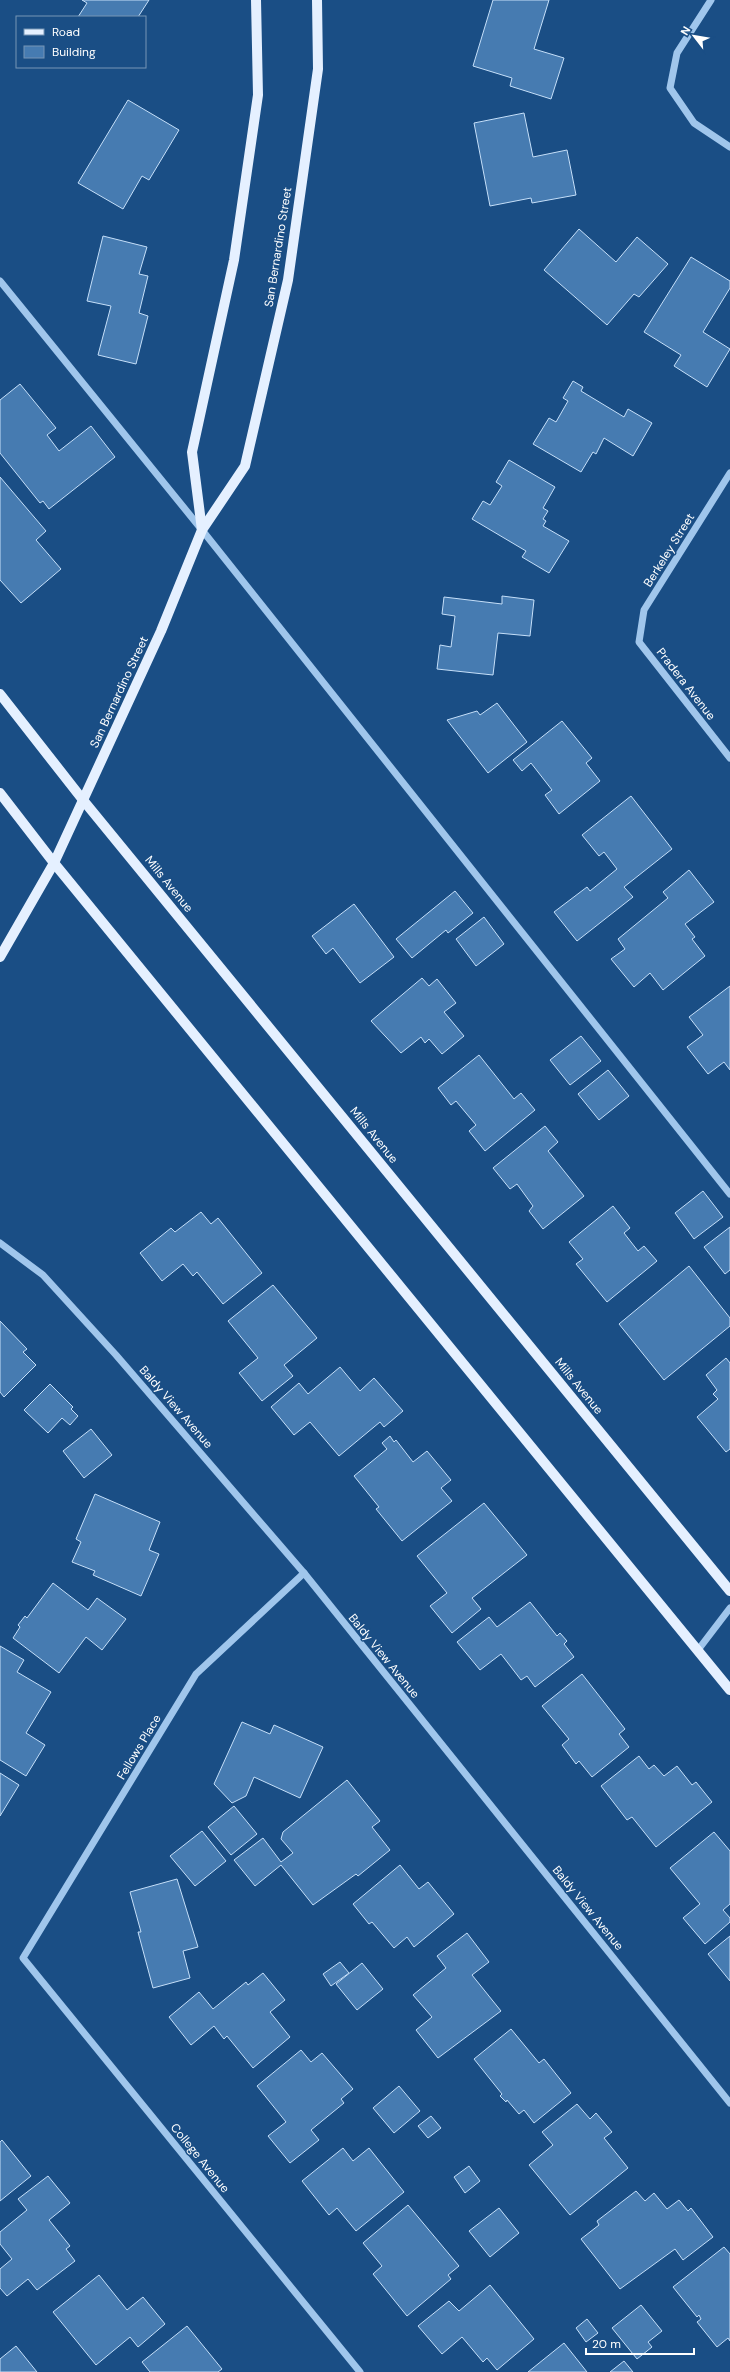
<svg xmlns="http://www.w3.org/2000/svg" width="730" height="2372" viewBox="0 0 730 2372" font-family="'DM Sans',sans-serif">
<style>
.building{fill:#467bb1;stroke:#c5dff9}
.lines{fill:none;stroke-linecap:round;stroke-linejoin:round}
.minor{stroke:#a0c6ec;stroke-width:7}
.major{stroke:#e5f0ff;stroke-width:10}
.labels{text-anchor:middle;stroke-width:3;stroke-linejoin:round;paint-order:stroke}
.street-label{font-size:12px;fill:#fff;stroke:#1a4e85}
</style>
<rect width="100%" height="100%" fill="#1a4e85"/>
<g class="building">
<polygon points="82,0 149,0 138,17 78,17 87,3"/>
<polygon points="493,0 549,0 534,49 564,58 551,99 510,86 512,78 473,66"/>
<polygon points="128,100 179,130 149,180 142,176 123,209 78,183"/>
<polygon points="524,113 533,157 567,150 576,195 532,203 531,198 490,206 474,123"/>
<polygon points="579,229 616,262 637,237 668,264 639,297 634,294 607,325 544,270"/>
<polygon points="103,236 147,247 139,274 148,276 139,313 148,316 136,364 98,355 111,306 87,301"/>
<polygon points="691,257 730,281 730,288 703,332 730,349 707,387 674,366 681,355 644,332"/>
<polygon points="573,381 583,387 581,391 624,417 628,409 652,423 633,456 604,438 596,454 593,452 581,472 533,444 549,418 556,422 568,401 563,398"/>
<polygon points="20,384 56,428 47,435 59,451 91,426 115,457 49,509 43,501 40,503 0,453 0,400"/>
<polygon points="509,460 555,487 543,508 548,511 543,519 546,521 543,526 569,541 549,573 522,557 526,551 472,519 483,501 490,505 502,486 496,482"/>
<polygon points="0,477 46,531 36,540 61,569 21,603 0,580"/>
<polygon points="502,596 534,600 530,636 498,633 493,675 437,669 440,645 451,647 455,616 442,614 444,597 502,604"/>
<polygon points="497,703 527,742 488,773 447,720 477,711 480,715"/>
<polygon points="562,721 592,758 586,763 600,781 559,814 545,795 552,790 531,763 522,771 513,760"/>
<polygon points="631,796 672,849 624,887 633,897 577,941 554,912 587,887 590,891 617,869 604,852 599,856 582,835"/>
<polygon points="689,870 714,902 685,924 695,937 692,939 705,956 663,990 650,973 634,987 611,959 625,949 618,939 668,898 663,892"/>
<polygon points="455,891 473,913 448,933 446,930 412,958 396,939"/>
<polygon points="354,904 394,957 360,983 333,948 326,954 312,936"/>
<polygon points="484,917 504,944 476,966 456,939"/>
<polygon points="422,978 429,986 437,979 456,1003 444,1012 464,1036 442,1054 429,1039 425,1043 421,1037 401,1053 371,1021"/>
<polygon points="730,986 730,1070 724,1062 708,1074 687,1047 703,1035 689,1017"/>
<polygon points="581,1036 601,1061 570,1085 550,1060"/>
<polygon points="479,1055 514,1099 521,1093 535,1110 485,1151 469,1131 476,1125 456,1101 451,1105 438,1088"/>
<polygon points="608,1070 629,1096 599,1120 578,1094"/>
<polygon points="545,1126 558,1142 548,1151 584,1196 543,1229 529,1211 533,1206 517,1184 510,1189 493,1168"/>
<polygon points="703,1191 723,1217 694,1239 675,1213"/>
<polygon points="613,1206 630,1228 624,1233 638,1251 644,1246 657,1261 607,1302 576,1264 583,1259 569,1242"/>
<polygon points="201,1212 211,1224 218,1218 262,1273 223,1304 197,1272 193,1276 183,1264 162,1281 140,1253 171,1228 175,1232"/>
<polygon points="730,1227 730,1270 725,1274 704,1247"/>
<polygon points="689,1266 730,1318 730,1326 664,1380 619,1324"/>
<polygon points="273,1285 317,1338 284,1365 293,1376 262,1401 239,1373 258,1358 228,1321"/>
<polygon points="0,1321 27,1349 23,1352 36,1365 4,1397 0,1392"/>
<polygon points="726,1358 730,1363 730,1449 726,1452 697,1417 718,1399 713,1394 717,1390 706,1375"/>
<polygon points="340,1367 360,1391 374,1378 403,1411 384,1427 380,1422 339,1456 310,1422 294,1435 271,1407 299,1383 308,1394"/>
<polygon points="50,1384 73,1407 71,1409 78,1416 70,1425 62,1418 48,1433 24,1410"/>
<polygon points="91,1429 112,1455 84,1478 63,1451"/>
<polygon points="390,1436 394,1442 396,1440 413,1462 427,1451 451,1480 441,1488 452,1501 402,1541 376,1509 379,1507 354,1476 387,1449 382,1443"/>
<polygon points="95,1494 160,1522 149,1550 159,1554 141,1596 93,1575 95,1571 72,1562 81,1542 76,1539"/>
<polygon points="484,1503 527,1555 472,1598 481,1609 452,1633 430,1606 447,1593 417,1556"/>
<polygon points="53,1583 88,1610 97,1598 126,1619 102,1650 86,1637 59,1673 13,1638 20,1627 18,1625 25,1616 27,1618"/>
<polygon points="530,1602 557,1636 560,1633 567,1641 564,1644 574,1657 535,1687 527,1676 521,1680 501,1654 480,1670 457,1642 489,1617 497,1627"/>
<polygon points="0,1646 24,1660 17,1672 51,1692 26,1733 45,1745 26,1776 0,1760"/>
<polygon points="582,1674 625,1729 619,1734 629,1747 592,1777 579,1761 576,1764 562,1745 569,1739 542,1706"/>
<polygon points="242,1722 270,1734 274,1725 323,1747 300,1798 254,1777 246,1796 232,1803 214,1784"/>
<polygon points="639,1756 649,1769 654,1765 664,1776 677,1766 692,1785 696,1782 712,1802 656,1847 632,1817 627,1820 601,1786"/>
<polygon points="0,1773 19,1785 0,1816"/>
<polygon points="347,1780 380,1821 372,1827 390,1850 358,1876 356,1874 313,1905 281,1865 255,1886 234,1860 263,1838 281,1862 293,1853 281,1839 283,1832"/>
<polygon points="234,1806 257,1834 231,1855 208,1827"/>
<polygon points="202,1831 226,1861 195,1886 170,1856"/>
<polygon points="714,1832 730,1851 730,1904 723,1910 730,1918 730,1922 705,1944 683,1918 700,1904 670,1868"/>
<polygon points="400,1865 419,1889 428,1882 454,1914 414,1947 407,1937 394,1948 372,1922 369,1924 353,1904"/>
<polygon points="177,1879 198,1947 183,1951 190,1978 153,1988 138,1932 141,1932 130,1892"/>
<polygon points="467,1933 489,1962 472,1975 501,2011 438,2058 416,2030 432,2017 413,1995 446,1968 437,1956"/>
<polygon points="730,1936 730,1981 708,1954"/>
<polygon points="340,1962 349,1973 331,1986 323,1974"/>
<polygon points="362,1963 383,1989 357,2010 336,1984"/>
<polygon points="263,1973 285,2000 270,2012 290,2037 253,2068 227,2036 224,2039 214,2026 191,2045 169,2017 199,1992 213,2009 246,1982 248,1985"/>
<polygon points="511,2029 539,2063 544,2059 571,2093 534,2123 524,2110 519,2114 507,2100 506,2102 500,2096 502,2094 474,2059"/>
<polygon points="301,2050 311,2062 322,2053 353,2089 341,2099 344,2103 311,2130 319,2140 290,2163 268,2136 286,2122 257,2086"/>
<polygon points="399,2086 420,2111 394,2133 373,2108"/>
<polygon points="577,2104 590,2119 596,2113 612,2132 604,2138 628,2168 570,2215 529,2165 553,2145 542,2132"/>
<polygon points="431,2116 441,2128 428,2138 418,2126"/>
<polygon points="2,2140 31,2176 0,2201 0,2142"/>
<polygon points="343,2148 353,2161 369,2148 404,2192 356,2231 337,2208 329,2215 302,2181"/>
<polygon points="469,2166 480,2181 465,2193 454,2177"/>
<polygon points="48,2176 70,2203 49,2220 70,2246 66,2249 75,2261 37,2290 28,2279 7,2296 0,2288 0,2269 12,2259 0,2244 0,2232 27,2210 18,2199"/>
<polygon points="636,2191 645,2201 654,2193 667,2209 679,2200 688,2211 691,2208 713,2237 683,2260 675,2249 620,2289 581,2239 599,2225 597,2221"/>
<polygon points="408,2205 459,2266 448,2275 451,2279 407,2316 373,2274 382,2266 363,2243"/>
<polygon points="499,2208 519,2233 490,2257 469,2231"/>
<polygon points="724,2247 730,2254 730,2341 728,2338 717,2347 697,2322 701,2319 699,2315 697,2317 673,2287"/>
<polygon points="99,2275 127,2310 143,2297 165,2324 138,2347 130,2337 96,2365 53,2312"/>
<polygon points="490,2285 534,2339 497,2370 487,2358 483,2362 462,2337 442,2354 418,2326 449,2301 459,2311"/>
<polygon points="641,2305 662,2331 648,2342 652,2347 637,2359 612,2328"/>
<polygon points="587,2319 598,2333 586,2342 576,2328"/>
<polygon points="187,2326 222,2369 218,2372 150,2372 142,2362"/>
<polygon points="564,2343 587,2372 528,2372"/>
<polygon points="16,2346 37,2372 0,2372 0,2359"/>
<polygon points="624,2361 633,2372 610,2372"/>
</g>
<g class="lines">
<g class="minor">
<polyline points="711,0 677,53 670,88 694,123 730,147"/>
<polyline points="0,281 202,530 730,1194"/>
<polyline points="730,473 644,610 639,642 730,758"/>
<polyline points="0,1243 43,1275 116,1355 304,1573 730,2103"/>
<polyline points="304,1573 196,1674 23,1958 360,2372"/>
<polyline points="698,1650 730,1608"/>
</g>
<g class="major">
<polyline points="202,530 192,452 234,260 258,95 256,0"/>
<polyline points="0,694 83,800 730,1591"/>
<polyline points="0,793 54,863 730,1690"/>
<polyline points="0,957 54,863 161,631 202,530 245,466 288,280 318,69 317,0"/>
</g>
</g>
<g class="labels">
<g class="street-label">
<text transform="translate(278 247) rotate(-81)" y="4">San Bernardino Street</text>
<text transform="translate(669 550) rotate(-58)" y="4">Berkeley Street</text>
<text transform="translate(686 684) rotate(52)" y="4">Pradera Avenue</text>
<text transform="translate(119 692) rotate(-65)" y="4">San Bernardino Street</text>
<text transform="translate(169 884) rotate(51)" y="4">Mills Avenue</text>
<text transform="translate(374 1135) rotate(51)" y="4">Mills Avenue</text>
<text transform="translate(579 1386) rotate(51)" y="4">Mills Avenue</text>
<text transform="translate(176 1407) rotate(49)" y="4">Baldy View Avenue</text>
<text transform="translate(384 1656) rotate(51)" y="4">Baldy View Avenue</text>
<text transform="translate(139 1747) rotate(-59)" y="4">Fellows Place</text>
<text transform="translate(588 1908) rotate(51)" y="4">Baldy View Avenue</text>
<text transform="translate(200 2158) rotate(51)" y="4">College Avenue</text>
</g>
</g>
<rect x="16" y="16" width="130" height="52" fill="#1a4e85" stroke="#7695b6"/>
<rect x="24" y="29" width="20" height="6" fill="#e5f0ff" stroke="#7695b6"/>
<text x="52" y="36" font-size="12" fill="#ffffff">Road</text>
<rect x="24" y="46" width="20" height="12" fill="#467bb1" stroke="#7695b6"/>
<text x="52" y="56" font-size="12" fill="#ffffff">Building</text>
<g transform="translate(694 36) rotate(301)" stroke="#1a4e85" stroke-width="3" paint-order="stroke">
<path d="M0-3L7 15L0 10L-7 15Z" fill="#ffffff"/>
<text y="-6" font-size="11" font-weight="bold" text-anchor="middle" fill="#ffffff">N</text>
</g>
<path d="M586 2348v6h108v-6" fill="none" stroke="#ffffff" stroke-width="2"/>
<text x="592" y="2348" font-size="12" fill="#ffffff" stroke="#1a4e85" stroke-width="3" paint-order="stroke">20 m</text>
</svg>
